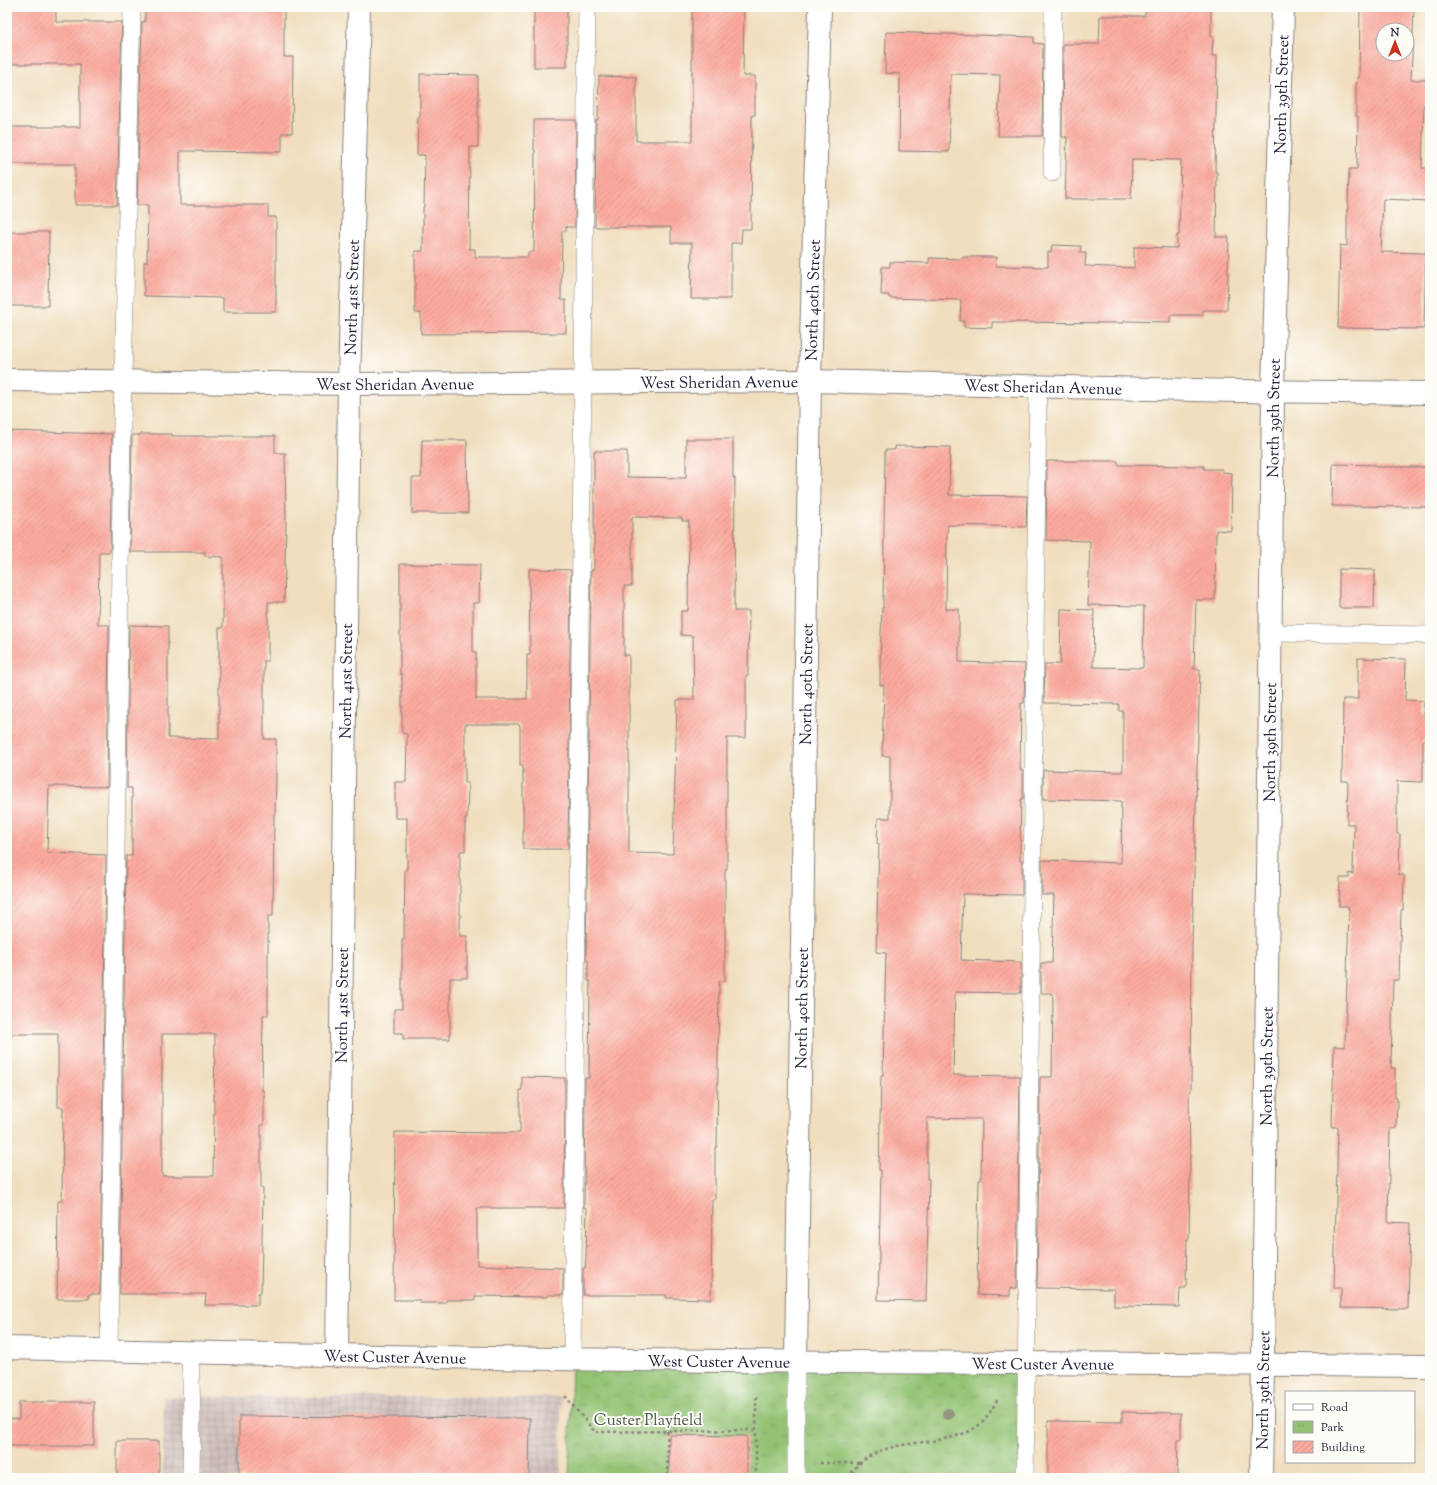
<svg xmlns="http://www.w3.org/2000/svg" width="1437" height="1485" viewBox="0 0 1437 1485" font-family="'Sorts Mill Goudy',serif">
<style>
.industrial{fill:url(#industrial-grid)}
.park{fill:url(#park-tufts);stroke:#5a7256}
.building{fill:url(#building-hatch);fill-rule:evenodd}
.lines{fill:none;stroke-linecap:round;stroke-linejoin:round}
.lane-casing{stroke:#89807c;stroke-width:18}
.street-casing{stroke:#89807c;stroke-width:24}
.path{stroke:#89807c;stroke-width:2.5;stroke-dasharray:3 3;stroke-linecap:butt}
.lane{stroke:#fff;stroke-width:17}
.street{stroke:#fff;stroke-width:22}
.tree{fill:#949580}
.labels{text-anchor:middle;stroke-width:4;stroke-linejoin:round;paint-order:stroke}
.street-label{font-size:16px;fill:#22223b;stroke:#fdfcf7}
.park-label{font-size:16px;fill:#495a4e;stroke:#fdfcf7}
</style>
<defs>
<pattern id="industrial-grid" width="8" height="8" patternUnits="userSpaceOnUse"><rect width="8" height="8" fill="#d0c0bc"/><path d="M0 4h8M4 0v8" fill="none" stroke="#b2a5a2"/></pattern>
<pattern id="park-tufts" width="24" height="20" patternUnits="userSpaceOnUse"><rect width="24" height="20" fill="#92c272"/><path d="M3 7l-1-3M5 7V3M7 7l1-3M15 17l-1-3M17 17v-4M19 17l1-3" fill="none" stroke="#7ea664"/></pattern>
<pattern id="building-hatch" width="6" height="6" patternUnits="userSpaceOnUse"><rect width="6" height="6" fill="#fcaa9e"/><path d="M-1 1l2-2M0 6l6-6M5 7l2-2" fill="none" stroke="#d89289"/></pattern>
</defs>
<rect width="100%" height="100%" fill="#fdfcf7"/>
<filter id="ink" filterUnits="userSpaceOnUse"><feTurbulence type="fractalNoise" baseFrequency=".025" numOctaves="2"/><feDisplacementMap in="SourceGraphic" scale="8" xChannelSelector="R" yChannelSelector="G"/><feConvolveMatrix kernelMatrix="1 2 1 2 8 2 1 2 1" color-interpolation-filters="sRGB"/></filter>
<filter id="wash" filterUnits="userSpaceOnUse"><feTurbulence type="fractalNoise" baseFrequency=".012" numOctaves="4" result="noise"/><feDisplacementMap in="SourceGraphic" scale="16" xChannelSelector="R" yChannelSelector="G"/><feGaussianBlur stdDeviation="0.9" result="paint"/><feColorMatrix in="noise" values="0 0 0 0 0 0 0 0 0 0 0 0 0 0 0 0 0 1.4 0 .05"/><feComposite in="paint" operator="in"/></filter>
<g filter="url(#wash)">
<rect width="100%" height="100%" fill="#f0debe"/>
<polygon class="industrial" points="164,1397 561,1397 561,1478 163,1478"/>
<polygon class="park" points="572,1359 1027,1363 1025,1478 569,1478"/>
<g id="blocks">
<g class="building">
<polygon points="7,7 56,7 56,22 122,22 117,205 75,205 75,164 7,164 7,127 80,127 80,64 7,64"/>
<polygon points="145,7 284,7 284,57 293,57 292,133 282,133 282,152 180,151 180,205 268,205 268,217 276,217 276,312 223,312 223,298 144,296 144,262 147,262 148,205 137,205 142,22 145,22"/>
<rect x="534" y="7" width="33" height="60"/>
<polygon points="692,7 744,7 743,76 755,76 755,115 752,115 751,229 742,229 741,243 731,243 731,299 691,299 692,243 671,243 671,227 595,227 596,120 598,120 599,76 636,77 636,141 692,141"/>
<polygon points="1145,7 1211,7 1211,37 1213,37 1212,56 1217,56 1215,172 1217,172 1216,237 1229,237 1227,310 1203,310 1203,315 1170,315 1170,322 1124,321 1124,323 992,322 992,328 964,327 964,321 960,321 961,300 889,298 889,295 881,295 882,267 890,267 890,262 929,263 929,258 962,259 962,257 997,257 996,266 1048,267 1048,252 1051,252 1052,245 1081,246 1080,253 1086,253 1085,266 1134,268 1134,247 1177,248 1177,235 1179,235 1181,160 1132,159 1131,199 1065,199 1067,137 1062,137 1063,44 1099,44 1100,16 1145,16"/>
<path d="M1360,7H1414L1411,80H1430V105H1424L1422,168H1430V201L1383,199L1381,252L1426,253L1424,329L1338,328L1340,245L1347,246V209H1348L1349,169H1357L1358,116H1356V87L1357,78H1359ZM1383,30H1407V54H1383Z"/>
<polygon points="886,32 1034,37 1034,43 1043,44 1042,136 998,136 1000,75 951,74 949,152 899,151 900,74 885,73"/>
<polygon points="420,74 478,75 478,147 470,147 469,249 475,249 475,257 528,257 528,252 534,252 535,150 534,150 534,120 576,120 575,227 566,227 566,231 562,231 561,300 566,300 566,333 421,334 421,313 415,313 415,251 423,251 423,207 424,207 425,155 417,155 418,117 420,117"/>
<polygon points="7,232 49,232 48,306 7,306"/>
<polygon points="7,431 112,434 110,552 99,552 98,625 109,625 107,787 49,786 47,853 106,855 100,1294 89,1294 89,1299 57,1299 58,1201 62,1201 63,1107 58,1107 58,1034 7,1034"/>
<path d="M140,434H172V436H275V453H285L286,523L284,602H268V661H264V739H276V777L275,814H274L273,916H268V1015H263L262,1091H264V1125H261V1188H263L261,1293H258V1305H205L206,1294H120L126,856H132V788H127L129,625L168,626V738L219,739V628H223V557L205,556V552H130L132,435H140ZM162,1034H215L213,1176H162Z"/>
<path d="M686,439H733V478H735L734,611H749L748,675H746V738H727V869H725V981H719L717,1147H715V1199H712L711,1299L666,1298V1295H583V1268H585L586,1259L587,1208H584L585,1078H589L590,981H588V960H586L591,570H594V451H627V477L686,478ZM632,517L682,518V521H689L688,611H681V635L693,636L694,700H677L673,854L629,853V655H624V586H632Z"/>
<polygon points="422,440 467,440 468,513 412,513 412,478 421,478"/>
<polygon points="895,446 950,447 949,495 1027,496 1026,527 948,525 947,535 946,609 959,609 959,662 1025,664 1024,703 1021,703 1020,770 1023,770 1023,799 1021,799 1020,860 1022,860 1022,895 963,894 961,960 1021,962 1021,993 955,992 953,1075 1020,1076 1017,1288 1010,1288 1010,1296 977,1295 978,1221 979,1180 981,1180 982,1119 927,1118 927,1179 929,1179 926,1301 878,1300 881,1170 879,1170 881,1075 883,1075 886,953 876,952 879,844 877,844 878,818 890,818 890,756 882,756 884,685 880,685 880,660 882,608 883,608 885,450 895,450"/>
<polygon points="1047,461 1118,461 1118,465 1204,466 1204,469 1222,469 1222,472 1232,473 1231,531 1216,530 1215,600 1196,600 1194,669 1200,669 1192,942 1191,1091 1189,1091 1190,1167 1189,1239 1187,1239 1186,1288 1180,1288 1179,1307 1114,1306 1114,1289 1037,1288 1040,1077 1052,1077 1053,1000 1052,993 1041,993 1041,963 1052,963 1054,895 1042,895 1042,860 1121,863 1122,808 1121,808 1121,801 1043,799 1043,770 1122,772 1123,767 1123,711 1119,711 1119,704 1044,703 1045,664 1060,664 1061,609 1094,610 1093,667 1143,668 1144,606 1088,605 1090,541 1046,540"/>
<polygon points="1333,464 1376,465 1376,467 1430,467 1430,507 1332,506"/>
<polygon points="400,564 480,565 479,603 473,603 473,652 476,652 476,699 527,699 527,655 530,655 529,569 571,570 568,849 523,849 523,765 520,765 520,726 518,724 465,724 465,783 468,783 467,819 465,819 465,851 460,851 460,936 467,936 467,978 450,978 450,1039 403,1039 403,1033 394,1033 394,1009 402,1009 402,939 404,939 404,935 405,870 407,870 407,818 395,818 395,782 406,782 407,734 402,733 402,674 400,674"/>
<polygon points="1339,569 1375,570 1374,608 1339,608"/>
<polygon points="1358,658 1406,659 1405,700 1424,701 1424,715 1428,715 1428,740 1423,740 1423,782 1397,781 1397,834 1400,834 1399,875 1404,875 1403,910 1401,910 1399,980 1393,980 1391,1068 1395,1068 1395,1098 1397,1098 1396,1128 1390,1128 1388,1222 1410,1223 1408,1309 1341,1308 1341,1288 1334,1288 1338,1127 1332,1127 1334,1046 1345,1047 1349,909 1348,909 1348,906 1339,906 1340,878 1349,878 1349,873 1353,874 1354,824 1347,824 1348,781 1342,781 1343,699 1358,699"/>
<polygon points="522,1077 565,1078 564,1208 477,1208 477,1265 563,1268 563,1295 548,1295 548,1297 475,1296 475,1300 446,1300 446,1303 420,1303 420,1300 394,1300 395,1132 520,1133 520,1090 522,1090"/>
<polygon points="19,1402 94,1402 94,1446 7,1446 8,1419 19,1419"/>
<polygon points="1122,1412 1181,1413 1181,1440 1178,1440 1177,1478 1048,1478 1048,1421 1122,1422"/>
<polygon points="239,1416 530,1418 529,1478 239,1478"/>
<polygon points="669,1435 747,1436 747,1478 669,1478"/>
<rect x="117" y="1441" width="42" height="36"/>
</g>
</g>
</g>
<g filter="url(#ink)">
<use href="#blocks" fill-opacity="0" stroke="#89807c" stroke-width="1"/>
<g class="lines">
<defs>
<g id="lane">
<polyline points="1052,173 1053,7"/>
<polyline points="1271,633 1430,635"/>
<polyline points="109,1350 122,423 132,7"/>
<polyline points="190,1352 192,1414 191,1478"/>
<polyline points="572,1359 587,7"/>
<polyline points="796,1361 796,1478"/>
<polyline points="1025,1478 1038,386"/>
</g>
<g id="street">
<path id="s1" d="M7,380L349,384L810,381L1237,391L1430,393"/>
<path id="s2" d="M7,1348C283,1355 560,1360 836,1362C1034,1364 1232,1363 1430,1366"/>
<path id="s3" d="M337,1356L349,384L359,7"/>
<path id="s4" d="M796,1361L810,381L820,7"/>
<path id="s5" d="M1261,1478L1263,1364L1273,391L1283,7"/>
</g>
</defs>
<use href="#lane" class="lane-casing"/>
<use href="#street" class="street-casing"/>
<g class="path">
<polyline points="565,1396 595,1432 756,1430"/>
<polyline points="756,1397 756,1478"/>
<polyline points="667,1431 668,1478"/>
<polyline points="820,1463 860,1463"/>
<path d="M848,1478C876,1431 934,1452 975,1428C985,1421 992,1410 997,1400"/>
</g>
<use href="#lane" class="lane"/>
<use href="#street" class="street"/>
</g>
<circle class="tree" cx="948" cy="1414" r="6"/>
</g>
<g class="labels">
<g class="street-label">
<text dy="6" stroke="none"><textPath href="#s5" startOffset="1384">North 39th Street</textPath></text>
<text dy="6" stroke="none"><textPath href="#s3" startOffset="1059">North 41st Street</textPath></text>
<text dy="6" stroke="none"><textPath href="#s4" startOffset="1061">North 40th Street</textPath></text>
<text dy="6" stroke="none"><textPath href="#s1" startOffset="712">West Sheridan Avenue</textPath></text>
<text dy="6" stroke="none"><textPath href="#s1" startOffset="388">West Sheridan Avenue</textPath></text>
<text dy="6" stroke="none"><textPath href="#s1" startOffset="1036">West Sheridan Avenue</textPath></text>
<text dy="6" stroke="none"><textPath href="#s5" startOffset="1060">North 39th Street</textPath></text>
<text dy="6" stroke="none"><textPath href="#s3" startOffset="675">North 41st Street</textPath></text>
<text dy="6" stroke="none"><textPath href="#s4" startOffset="677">North 40th Street</textPath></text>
<text dy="6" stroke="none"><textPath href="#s5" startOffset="736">North 39th Street</textPath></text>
<text dy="6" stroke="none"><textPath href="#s3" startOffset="351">North 41st Street</textPath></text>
<text dy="6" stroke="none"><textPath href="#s4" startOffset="353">North 40th Street</textPath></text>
<text dy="6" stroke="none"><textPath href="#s5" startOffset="412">North 39th Street</textPath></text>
<text dy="6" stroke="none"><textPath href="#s2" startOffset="388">West Custer Avenue</textPath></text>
<text dy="6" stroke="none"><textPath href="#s2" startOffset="712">West Custer Avenue</textPath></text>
<text dy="6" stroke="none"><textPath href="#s2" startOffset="1036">West Custer Avenue</textPath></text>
<text dy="6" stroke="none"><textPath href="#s5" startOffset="88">North 39th Street</textPath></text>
</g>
<g class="park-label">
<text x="648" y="1425">Custer Playfield</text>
</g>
</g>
<rect width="1437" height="1485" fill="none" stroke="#fdfcf7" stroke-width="24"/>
<rect x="1285" y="1391" width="130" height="72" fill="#fdfcf7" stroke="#a5a5ac"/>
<rect x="1293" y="1404" width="20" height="6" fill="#ffffff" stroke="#a5a5ac"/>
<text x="1321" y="1411" font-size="12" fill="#22223b">Road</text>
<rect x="1293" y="1421" width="20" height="12" fill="url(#park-tufts)" stroke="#a5a5ac"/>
<text x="1321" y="1431" font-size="12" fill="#22223b">Park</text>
<rect x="1293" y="1441" width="20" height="12" fill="url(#building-hatch)" stroke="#a5a5ac"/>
<text x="1321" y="1451" font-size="12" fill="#22223b">Building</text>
<g transform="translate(1395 42)"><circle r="19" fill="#fdfcf7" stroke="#a5a5ac"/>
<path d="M0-3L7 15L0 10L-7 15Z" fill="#c8321e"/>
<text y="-6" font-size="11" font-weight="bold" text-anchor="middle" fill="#22223b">N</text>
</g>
</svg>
